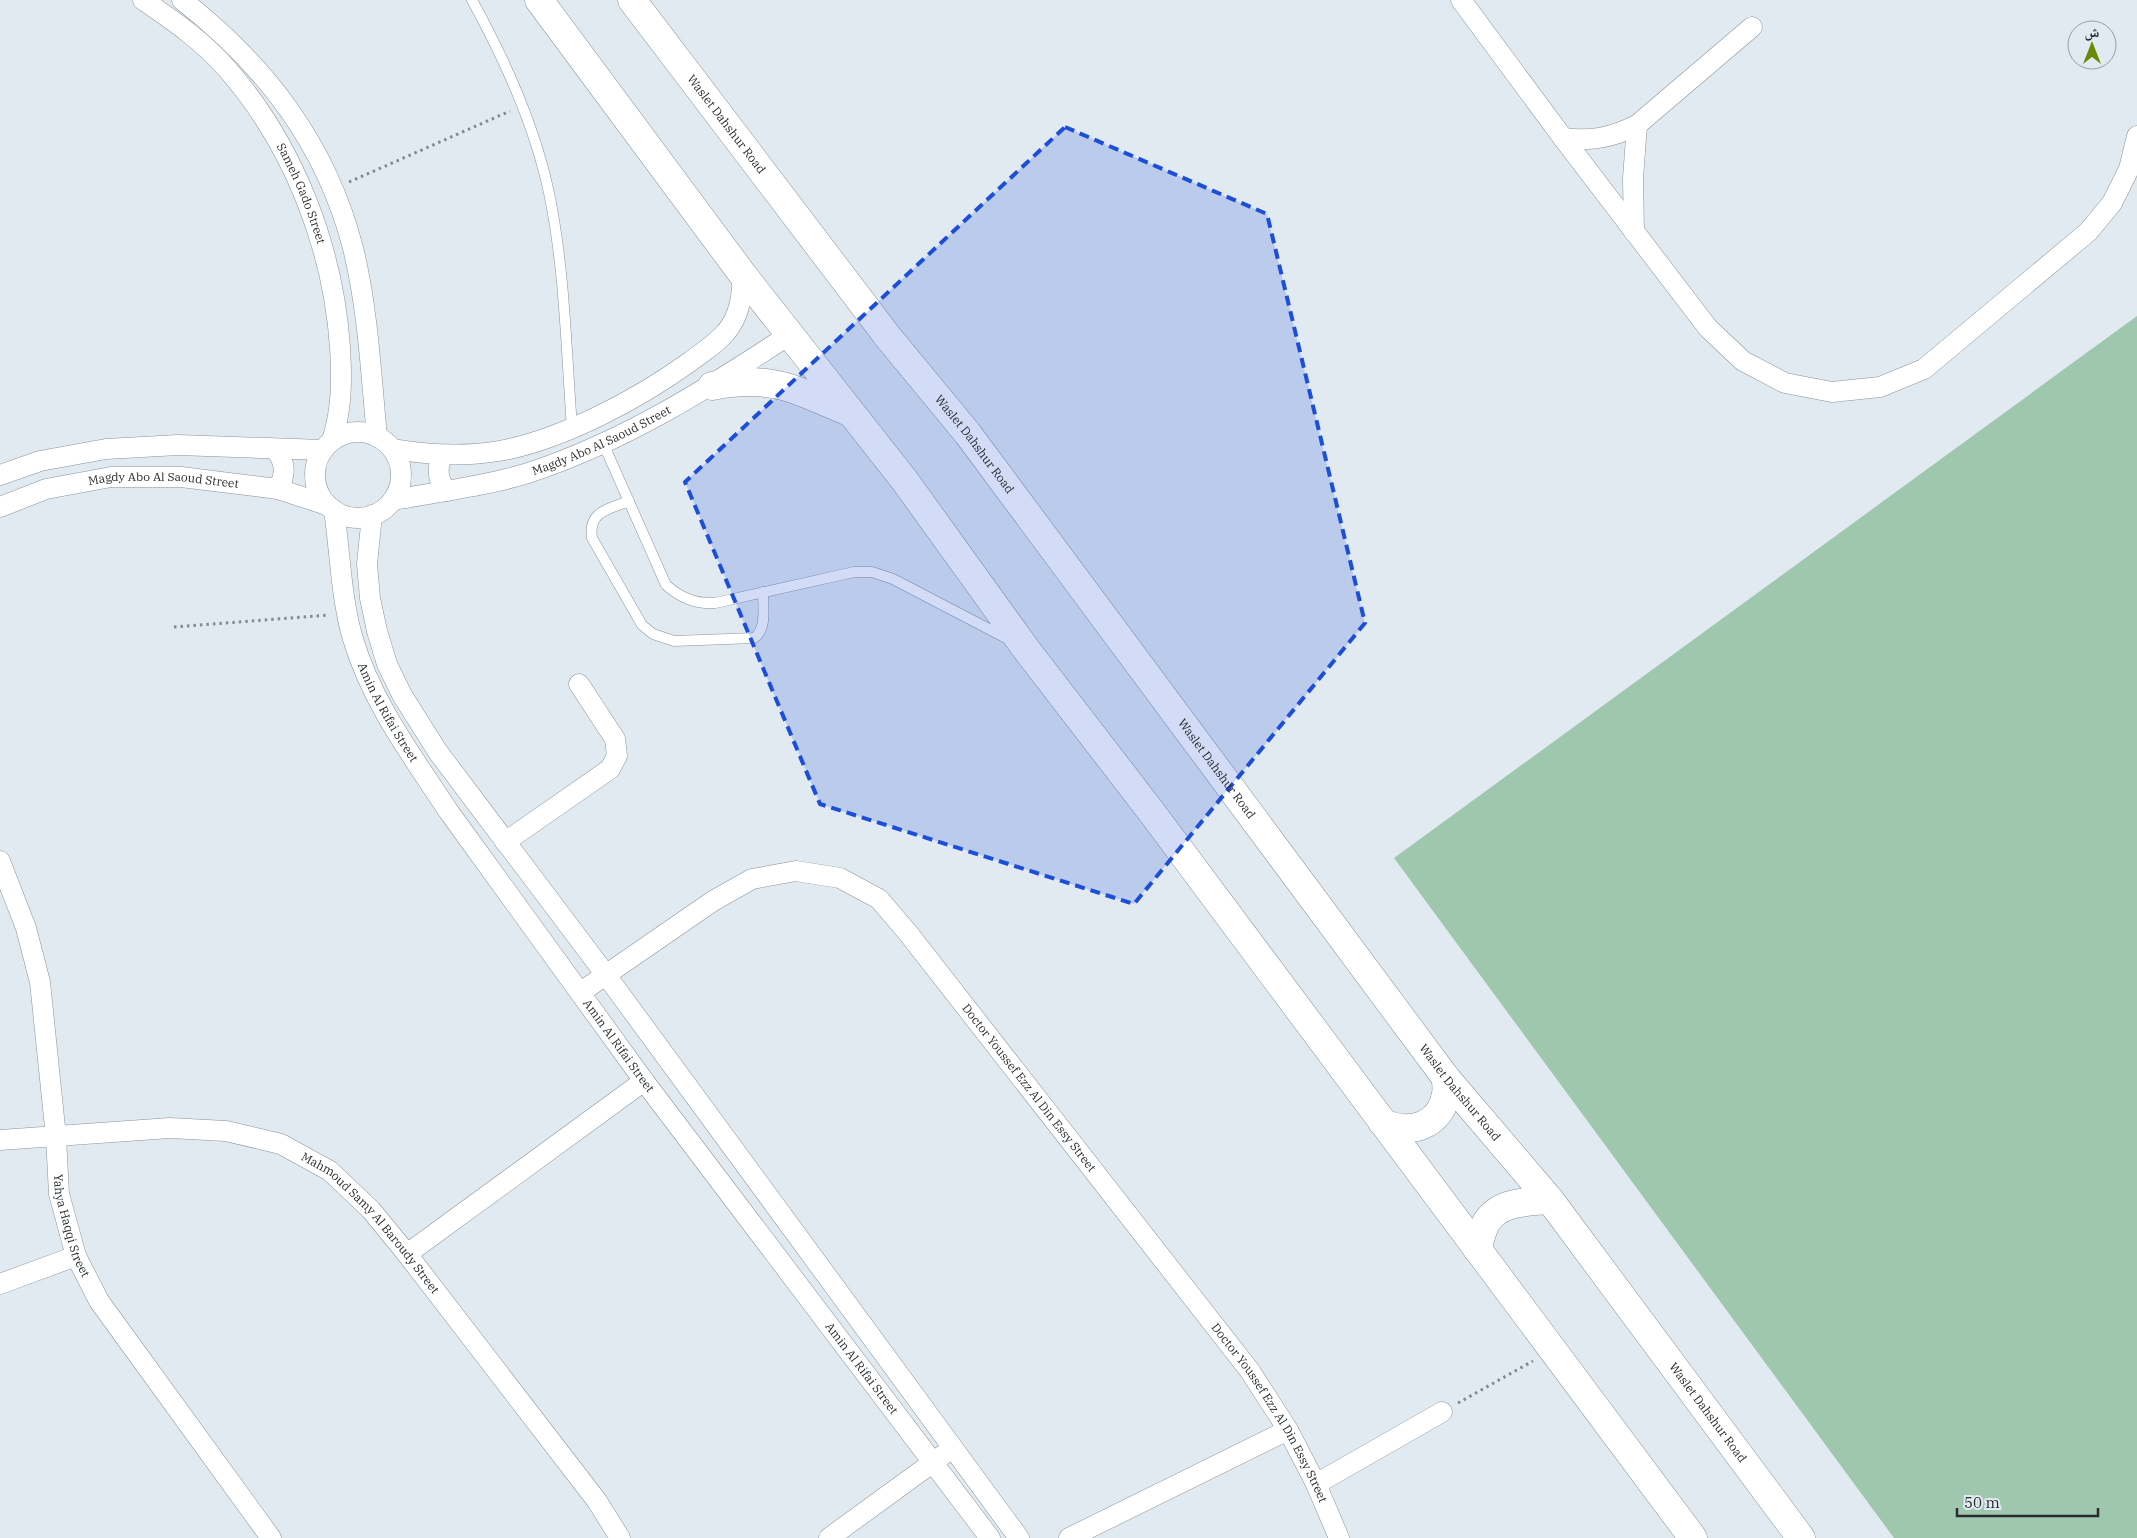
<svg xmlns="http://www.w3.org/2000/svg" width="2137" height="1538" viewBox="0 0 2137 1538" font-family="'IBM Plex Serif','Noto Naskh Arabic',serif">
<style>
.green{fill:#9ec7ae}
.lines{fill:none;stroke-linecap:round;stroke-linejoin:round}
.lane-casing{stroke:#8b939a;stroke-width:11}
.street-casing{stroke:#8b939a;stroke-width:21}
.primary-casing{stroke:#8b939a;stroke-width:29}
.path{stroke:#848a8e;stroke-width:3;stroke-dasharray:2.5 4;stroke-linecap:butt}
.lane{stroke:#fff;stroke-width:10}
.street{stroke:#fff;stroke-width:20}
.primary{stroke:#fff;stroke-width:28}
.marked{fill:#1d4ed8;fill-opacity:0.2;stroke:#1d4ed8;stroke-width:4;stroke-dasharray:10 6;stroke-linejoin:round}
.labels{text-anchor:middle;stroke-width:4;stroke-linejoin:round;paint-order:stroke}
.street-label{font-size:12px;fill:#292d2f;stroke:#e1eaf1}
</style>
<rect width="100%" height="100%" fill="#e1eaf1"/>
<polygon class="green" points="2137,316 2137,1538 1894,1538 1394,858"/>
<g class="lines">
<defs>
<g id="lane">
<path d="M472,0C505,60 535,126 549,193C565,270 566,349 572,427"/>
<path d="M603,443L666,585C681,598 695,604 715,603L854,572H872L893,579L1010,640"/>
<path d="M629,501C609,509 588,511 592,538L642,625L653,634L674,641L754,638C767,629 763,607 763,592"/>
</g>
<g id="street">
<path id="s1" d="M143,0C174,21 204,42 228,70C294,146 333,247 340,347C342,380 342,409 332,441"/>
<path d="M182,0C266,66 326,144 353,248C368,309 371,374 377,437"/>
<polyline points="1461,0 1563,138 1708,328 1743,361 1785,383 1832,392 1880,387 1924,369 2088,232 2112,203 2129,169 2137,136"/>
<path d="M1563,138C1591,142 1613,137 1637,125L1752,27"/>
<polyline points="1634,232 1633,178 1637,125"/>
<circle cx="358" cy="475" r="43"/>
<path d="M393,449C429,455 463,457 499,451C562,440 640,398 691,361C703,352 716,344 726,332C740,316 742,295 743,275"/>
<path d="M276,450C286,464 286,474 278,489"/>
<path d="M442,455C437,469 437,478 446,491"/>
<polyline points="0,475 40,461 106,449 178,445 323,450"/>
<path id="s2" d="M393,500C437,492 486,486 528,473C623,442 707,389 789,335"/>
<path id="s3" d="M0,507L46,489L111,477H181L278,489L327,505"/>
<path id="s4" d="M334,510C340,551 341,599 353,639C372,703 413,757 449,812L644,1081L990,1538"/>
<polyline points="372,515 367,564 370,598 377,631 387,664 402,695 438,752 606,975 1019,1538"/>
<polyline points="505,842 610,769 617,756 615,739 579,684"/>
<path id="s5" d="M0,861L26,928L40,982L56,1137L59,1194L76,1256L99,1301L271,1538"/>
<path id="s6" d="M581,992L713,901L752,879L796,871L840,878L879,899L908,933L1250,1371L1288,1430L1316,1484L1339,1538"/>
<path id="s7" d="M0,1140L170,1128L226,1131L281,1144L330,1171L371,1210L407,1254L597,1501L620,1538"/>
<polyline points="407,1254 644,1081"/>
<polyline points="0,1284 76,1256"/>
<polyline points="1316,1484 1442,1412"/>
<polyline points="829,1538 943,1455"/>
<polyline points="1069,1538 1288,1430"/>
</g>
<g id="primary">
<polyline points="539,0 743,275 905,481 1026,649 1153,814 1693,1538"/>
<path id="s8" d="M632,0L888,337L968,434L1446,1078L1550,1200L1801,1538"/>
<path d="M712,386C771,374 797,390 849,412"/>
<path d="M1382,1122C1409,1136 1441,1126 1446,1094C1447,1089 1446,1083 1446,1078"/>
<path d="M1477,1249C1480,1241 1482,1230 1486,1223C1499,1201 1527,1202 1550,1200"/>
</g>
</defs>
<use href="#lane" class="lane-casing"/>
<use href="#street" class="street-casing"/>
<use href="#primary" class="primary-casing"/>
<g class="path">
<polyline points="349,182 510,111"/>
<polyline points="174,627 329,615"/>
<polyline points="1458,1403 1533,1361"/>
</g>
<use href="#lane" class="lane"/>
<use href="#street" class="street"/>
<use href="#primary" class="primary"/>
</g>
<path class="marked" d="M1065,127L1267,214L1365,623L1134,904L820,804L685,482Z"/>
<g class="labels">
<g class="street-label">
<text dy="4" stroke="none"><textPath href="#s8" startOffset="156">Waslet Dahshur Road</textPath></text>
<text dy="4" stroke="none"><textPath href="#s1" startOffset="255">Sameh Gado Street</textPath></text>
<text dy="4" stroke="none"><textPath href="#s2" startOffset="218">Magdy Abo Al Saoud Street</textPath></text>
<text dy="4" stroke="none"><textPath href="#s8" startOffset="561">Waslet Dahshur Road</textPath></text>
<text dy="4" stroke="none"><textPath href="#s3" startOffset="168">Magdy Abo Al Saoud Street</textPath></text>
<text dy="4" stroke="none"><textPath href="#s4" startOffset="212">Amin Al Rifai Street</textPath></text>
<text dy="4" stroke="none"><textPath href="#s8" startOffset="966">Waslet Dahshur Road</textPath></text>
<text dy="4" stroke="none"><textPath href="#s4" startOffset="618">Amin Al Rifai Street</textPath></text>
<text dy="4" stroke="none"><textPath href="#s6" startOffset="580">Doctor Youssef Ezz Al Din Essy Street</textPath></text>
<text dy="4" stroke="none"><textPath href="#s8" startOffset="1371">Waslet Dahshur Road</textPath></text>
<text dy="4" stroke="none"><textPath href="#s5" startOffset="374">Yahya Haqqi Street</textPath></text>
<text dy="4" stroke="none"><textPath href="#s7" startOffset="404">Mahmoud Samy Al Baroudy Street</textPath></text>
<text dy="4" stroke="none"><textPath href="#s4" startOffset="1022">Amin Al Rifai Street</textPath></text>
<text dy="4" stroke="none"><textPath href="#s8" startOffset="1776">Waslet Dahshur Road</textPath></text>
<text dy="4" stroke="none"><textPath href="#s6" startOffset="985">Doctor Youssef Ezz Al Din Essy Street</textPath></text>
</g>
</g>
<g transform="translate(2092 45)"><circle r="24" fill="#e1eaf1" stroke="#979ea3"/>
<path d="M0-4L9 19L0 12L-9 19Z" fill="#6b8904"/>
<text y="-8" font-size="14" font-weight="bold" text-anchor="middle" fill="#292d2f">ش</text>
</g>
<path d="M1957 1508v8h141v-8" fill="none" stroke="#292d2f" stroke-width="2.5"/>
<text x="1964" y="1508" font-size="15" fill="#292d2f" stroke="#e1eaf1" stroke-width="4" paint-order="stroke">50 m</text>
</svg>
